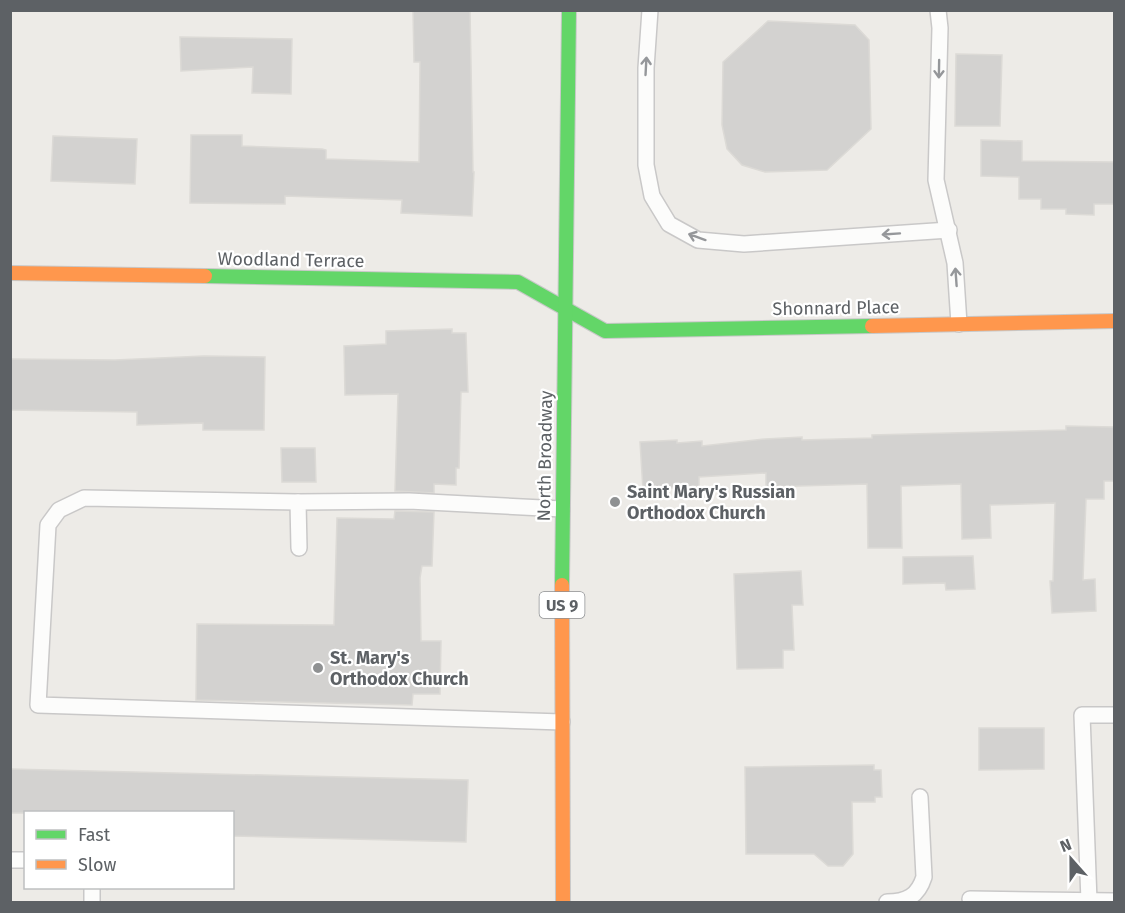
<svg xmlns="http://www.w3.org/2000/svg" width="1125" height="913" viewBox="0 0 1125 913" font-family="'Fira Sans',sans-serif">
<style>
.building{fill:#d3d2d0;stroke:#dcdad6;stroke-width:1.5}
.lines{fill:none;stroke-linecap:round;stroke-linejoin:round}
.lane-casing{stroke:#c9c8c8;stroke-width:18}
.fast-casing{stroke:#c8c8c8;stroke-width:16}
.slow-casing{stroke:#c8c8c8;stroke-width:16}
.lane{stroke:#fcfcfb;stroke-width:15}
.fast{stroke:#63d668;stroke-width:14}
.slow{stroke:#ff974d;stroke-width:14}
.oneway{stroke:#95979a}
.poi-dot{fill:#8f9192;stroke:#fff;stroke-width:2}
.labels{text-anchor:middle;stroke-width:4.5;stroke-linejoin:round;paint-order:stroke}
.shield{fill:#fff;stroke:#8e9093;stroke-width:1.5}
.shield-label{font-size:16px;font-weight:bold;fill:#5d6165}
.street-label{font-size:18px;fill:#5d6165;stroke:#fff}
.poi-label{font-size:18px;font-weight:bold;fill:#5d6165;stroke:#fff;text-anchor:start}
</style>
<rect width="100%" height="100%" fill="#edebe7"/>
<g class="building">
<polygon points="413,10 470,10 473,172 474,172 472,216 401,213 402,200 285,196 285,204 190,203 191,135 242,135 242,146 322,149 326,150 326,159 419,162 420,62 414,62"/>
<polygon points="768,21 855,25 869,40 871,129 827,170 765,172 742,165 727,149 722,125 723,62"/>
<polygon points="180,37 292,39 291,94 252,93 253,67 181,71"/>
<polygon points="956,54 1002,55 1000,126 955,126"/>
<polygon points="53,136 137,139 135,184 51,181"/>
<polygon points="981,140 1022,141 1022,161 1114,162 1114,204 1094,204 1094,215 1066,214 1066,209 1041,209 1041,199 1019,199 1019,177 981,176"/>
<polygon points="452,329 452,333 466,333 468,392 461,392 459,468 456,468 456,485 434,484 434,493 395,491 398,394 345,395 344,346 386,344 386,331"/>
<polygon points="204,356 265,357 264,430 203,430 203,423 137,425 137,412 10,410 10,359 115,360"/>
<polygon points="1066,426 1114,427 1114,481 1104,481 1104,499 1086,499 1083,580 1095,579 1096,611 1052,613 1050,581 1053,581 1055,503 990,505 991,538 962,539 961,484 901,486 902,548 868,548 867,484 766,487 766,473 699,477 699,486 643,490 640,442 677,440 677,443 702,441 702,446 765,439 802,437 802,440 872,438 872,435 1066,430"/>
<polygon points="281,448 315,448 316,482 282,482"/>
<polygon points="395,511 434,512 432,566 422,566 420,578 421,641 441,641 440,694 413,694 412,705 196,700 197,624 334,625 337,518 394,519"/>
<polygon points="973,556 975,589 946,590 945,583 903,584 903,557"/>
<polygon points="801,571 803,605 792,605 794,650 783,650 783,668 737,669 734,574"/>
<polygon points="979,728 1044,728 1044,769 979,770"/>
<polygon points="874,765 874,770 881,770 882,797 875,797 875,802 852,802 853,854 843,866 828,866 814,854 746,854 745,767"/>
<polygon points="10,769 468,780 466,842 232,836 232,813 10,813"/>
</g>
<g class="lines">
<defs>
<g id="lane">
<polyline points="650,10 646,68 646,165 652,196 669,224 698,240 744,244 949,230"/>
<polyline points="938,10 940,28 936,180 955,263 959,324"/>
<polyline points="298,502 84,498 59,510 48,525 38,705 562,722"/>
<polyline points="299,548 298,502 409,501 562,509"/>
<polyline points="10,860 26,860"/>
<polyline points="92,888 92,902"/>
<polyline points="970,899 1114,901"/>
<polyline points="1089,901 1082,715 1114,715"/>
<path d="M887,902C907,902 918,896 924,877L920,797"/>
</g>
<g id="fast">
<polyline points="205,276 518,282 605,331 872,326"/>
<polyline points="562,585 569,10"/>
</g>
<g id="slow">
<polyline points="10,273 205,276"/>
<polyline points="872,326 1114,321"/>
<polyline points="562,585 563,902"/>
</g>
</defs>
<use href="#lane" class="lane-casing"/>
<use href="#fast" class="fast-casing"/>
<use href="#slow" class="slow-casing"/>
<use href="#lane" class="lane"/>
<use href="#fast" class="fast"/>
<use href="#slow" class="slow"/>
</g>
<defs><path id="oneway-shaft" d="M-6 0H5M1.5-3L5.5 0L1.5 3" fill="none" stroke-width="1.6" stroke-linecap="round" stroke-linejoin="round" transform="scale(1.5)"/></defs>
<g class="oneway">
<use href="#oneway-shaft" transform="translate(646 66) rotate(-87)"/>
<use href="#oneway-shaft" transform="translate(939 69) rotate(91)"/>
<use href="#oneway-shaft" transform="translate(891 234) rotate(176)"/>
<use href="#oneway-shaft" transform="translate(697 237) rotate(-160)"/>
<use href="#oneway-shaft" transform="translate(956 277) rotate(-94)"/>
</g>
<g class="poi-dot">
<circle cx="615" cy="502" r="6"/>
<circle cx="318" cy="668" r="6"/>
</g>
<g class="labels">
<rect class="shield" x="539.5" y="592" width="45" height="26" rx="4.5"/>
<g class="shield-label">
<text x="562" y="611">US 9</text>
</g>
<g class="street-label">
<text transform="translate(291 260) rotate(1)" y="6">Woodland Terrace</text>
<text transform="translate(836 308) rotate(-1)" y="6">Shonnard Place</text>
<text transform="translate(545 456) rotate(-89)" y="6">North Broadway</text>
</g>
<g class="poi-label">
<text x="627" y="498">Saint Mary's Russian<tspan x="627" dy="21">Orthodox Church</tspan></text>
<text x="330" y="664">St. Mary's<tspan x="330" dy="21">Orthodox Church</tspan></text>
</g>
</g>
<rect width="1125" height="913" fill="none" stroke="#5d6165" stroke-width="24"/>
<rect x="24" y="811" width="210" height="78" fill="#ffffff" stroke="#bec0c1" stroke-width="1.5"/>
<rect x="36" y="830" width="30" height="9" fill="#63d668" stroke="#bec0c1" stroke-width="1.5"/>
<text x="78" y="841" font-size="18" fill="#5d6165">Fast</text>
<rect x="36" y="860" width="30" height="9" fill="#ff974d" stroke="#bec0c1" stroke-width="1.5"/>
<text x="78" y="871" font-size="18" fill="#5d6165">Slow</text>
<g transform="translate(1071 859) rotate(339)" stroke="#ffffff" stroke-width="4.5" paint-order="stroke">
<path d="M0-4.5L10 22L0 15L-10 22Z" fill="#5d6165"/>
<text y="-9" font-size="16" font-weight="bold" text-anchor="middle" fill="#5d6165">N</text>
</g>
</svg>
